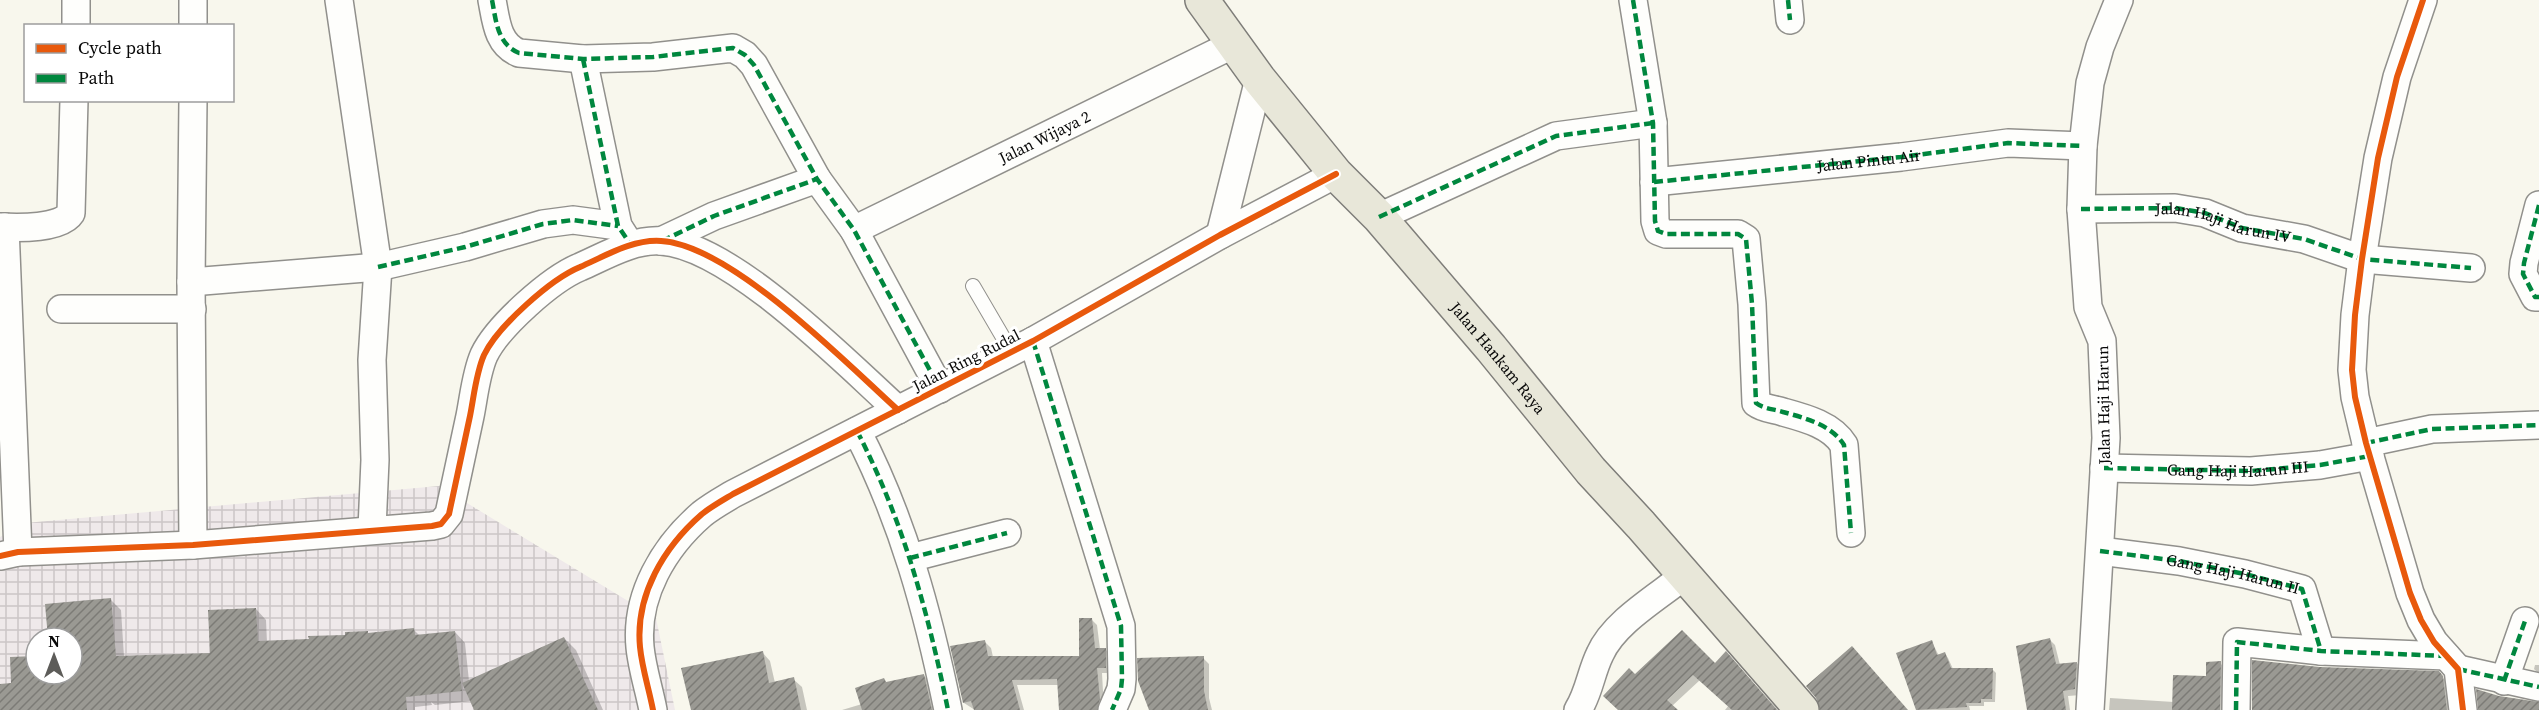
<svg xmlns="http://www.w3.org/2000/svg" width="2539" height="710" viewBox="0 0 2539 710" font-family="'Source Serif 4',serif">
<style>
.industrial{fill:url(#industrial-grid);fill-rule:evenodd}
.shadow{fill:#0003}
.building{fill:url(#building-hatch)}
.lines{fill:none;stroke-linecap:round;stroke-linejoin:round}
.service-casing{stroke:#91908c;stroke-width:16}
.minor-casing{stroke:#91908c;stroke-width:30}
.primary-casing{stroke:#7e7d79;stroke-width:36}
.service{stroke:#fefefc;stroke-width:14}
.minor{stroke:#fefefc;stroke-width:27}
.primary{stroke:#e8e7d9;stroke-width:33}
.quiet{stroke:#00873e;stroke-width:4.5;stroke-dasharray:9 4.5;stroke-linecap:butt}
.cycleway-casing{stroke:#fff;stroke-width:10}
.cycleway{stroke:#e8590c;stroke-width:6}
.labels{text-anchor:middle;stroke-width:6;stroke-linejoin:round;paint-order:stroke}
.street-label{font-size:16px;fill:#090909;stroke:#fff}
</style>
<defs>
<pattern id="industrial-grid" width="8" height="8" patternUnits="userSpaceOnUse" patternTransform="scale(1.5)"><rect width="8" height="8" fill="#efe9ea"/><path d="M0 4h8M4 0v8" fill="none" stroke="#ccc6c7"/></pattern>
<pattern id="building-hatch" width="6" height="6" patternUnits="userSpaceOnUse" patternTransform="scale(1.5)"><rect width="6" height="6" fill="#9a9993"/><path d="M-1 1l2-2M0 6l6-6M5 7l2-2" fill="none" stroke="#7c7b76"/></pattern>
</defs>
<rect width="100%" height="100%" fill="#f8f7ed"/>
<path class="industrial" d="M439,486L656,618L675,710H0V537L25,523ZM36,638H72V674H36Z"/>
<g class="shadow">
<polygon points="110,599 121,610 124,657 211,655 256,609 266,620 267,643 414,630 420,636 455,632 465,643 469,681 564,638 576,650 603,710 475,710 471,701 435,705 431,702 432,705 415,707 415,710 0,710 0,686 12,685 36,657 36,674 72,674 72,638 49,638"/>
<polygon points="1091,619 1097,625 1100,649 1105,649 1111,655 1112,673 1102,673 1104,710 1061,710 1059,685 1017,685 1024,710 975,710 964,703 984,641 991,648 993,657 1080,658"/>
<polygon points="2049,639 2055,645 2060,665 2077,663 2082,669 2081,695 2068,696 2070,710 2028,710"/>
<polygon points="1932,642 1939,656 1945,654 1948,658 1953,669 1992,669 1996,673 1995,702 1984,702 1984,706 1969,706 1970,710 1918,710"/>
<polygon points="762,652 770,661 775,683 793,679 802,687 807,710 693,710"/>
<polygon points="1203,658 1209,664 1209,698 1212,710 1150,710"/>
<polygon points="1732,659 1778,710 1725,710 1729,705 1700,680 1672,706 1676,710 1620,710 1635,676 1715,665"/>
<polygon points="2254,662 2320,668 2438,673 2448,683 2453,710 2252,710"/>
<polygon points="2220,663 2226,669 2226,710 2109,710 2110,698 2174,702 2208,678"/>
<polygon points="2535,665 2539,665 2539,674 2534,669"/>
<polygon points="924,676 932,684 938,710 842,710 862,704 884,680 888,684"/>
</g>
<g class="building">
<polygon points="111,598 116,656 210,653 208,610 256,608 258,641 309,639 308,636 345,635 345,632 368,631 368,633 414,628 415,635 455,631 462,691 406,697 407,710 0,710 0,684 11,683 10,657 36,656 36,674 72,674 72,638 48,638 45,604"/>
<polygon points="1079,618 1092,618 1095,648 1106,648 1106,668 1097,668 1100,699 1097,710 1059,710 1057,679 1012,680 1020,710 974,710 971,701 963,703 950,646 985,640 988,656 1079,656"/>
<polygon points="1682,630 1715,663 1726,651 1777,710 1732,710 1693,675 1667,700 1678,710 1618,710 1603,696 1629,668 1635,674"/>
<polygon points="564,637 598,710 474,710 462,683"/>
<polygon points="2050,638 2056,664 2077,662 2075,689 2063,691 2066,710 2027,710 2016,646"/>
<polygon points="1932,640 1937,655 1945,652 1951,668 1993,668 1992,699 1981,699 1981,703 1966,703 1967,707 1916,710 1896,653"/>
<polygon points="1852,646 1908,710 1820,710 1816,698 1806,686"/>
<polygon points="763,651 769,683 794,677 801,710 691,710 681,668"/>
<polygon points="1204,656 1204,691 1208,710 1149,710 1138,681 1137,658"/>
<polygon points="2252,660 2320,667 2439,671 2443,676 2447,710 2252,710"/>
<polygon points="2221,661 2220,710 2172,710 2173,675 2206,676 2206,662"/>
<polygon points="924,674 932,710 862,710 855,688 884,678 886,682"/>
<polygon points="2476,689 2499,696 2539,702 2539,710 2478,710"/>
</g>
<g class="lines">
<defs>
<polyline id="service" points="973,286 1011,351"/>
<g id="minor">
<polyline points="193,0 193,26"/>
<polyline points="339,0 378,267 372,360 375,460 372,529"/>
<path d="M492,0C496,20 497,44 519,53L583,59L653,57L733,48L745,55L754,65L817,179L854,230L940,389"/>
<path d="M1633,0L1653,123L1655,221L1658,231L1666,234H1738L1746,239L1752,304L1756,403C1764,409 1774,409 1783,412C1805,418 1832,425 1844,445L1851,533"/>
<polyline points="1788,0 1790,20"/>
<polyline points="2423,0 2397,77 2378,158 2362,259 2355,315 2352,370 2355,397 2366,443 2410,593 2421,620 2434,642 2458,669 2463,710"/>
<polyline points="76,26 76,0"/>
<polyline points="583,59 618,226 627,240"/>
<polyline points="1654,182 1901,157 2008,143 2083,146"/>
<polyline points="2539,205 2524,263 2523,274 2535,297 2539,297"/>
<polyline points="2081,209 2175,208 2205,213 2242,228 2304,239 2362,259 2471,268"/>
<polyline points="1379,217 1556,136 1653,123"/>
<path d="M0,227C18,228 61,229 71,213L74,100"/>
<polyline points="5,227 18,552"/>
<path id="s1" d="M854,230L1234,44"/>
<polyline points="1220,235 1259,79"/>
<polyline points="661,241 714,216 817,179"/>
<polyline points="191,282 378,267 465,247 543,224 573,220 618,226"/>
<polyline points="61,309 192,309"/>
<polyline points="1033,341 1121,626 1122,679 1121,689 1112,710"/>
<path d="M857,431C903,520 928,612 948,710"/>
<polyline points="2366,443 2432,429 2539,425"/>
<polyline points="2104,468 2251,471 2320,465 2370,456"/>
<polyline points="193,545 191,282 193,100"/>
<path id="s2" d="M2100,551L2179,561L2245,574L2302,589L2321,651"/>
<path d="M0,556L18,552L193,545L432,526L441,524L449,514C456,481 463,449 470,416C474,396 476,373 484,355C498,326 551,279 580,267C605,256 633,239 661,241C731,245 846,363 898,410"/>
<polyline points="910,558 1007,533"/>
<polyline points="2458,669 2539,687"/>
<polyline points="2504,681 2525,621"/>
<path d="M653,710C649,689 642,668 640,647C635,595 664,547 702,514C712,506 723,500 733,494L1033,341L1220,235L1336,174"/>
<path d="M1578,710C1589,693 1591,672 1600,654C1614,622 1658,597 1685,575"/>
<polyline points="2090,710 2106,438 2102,341 2088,307 2081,209 2083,146 2090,83 2100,47 2119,0"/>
<polyline points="2236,710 2237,642 2321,651 2446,656"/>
</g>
<g id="primary">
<path id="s3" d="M1202,0L1259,79L1336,174L1379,217L1491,348L1591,471L1641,525L1802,710"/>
</g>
</defs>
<use href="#service" class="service-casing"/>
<use href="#minor" class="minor-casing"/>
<use href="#primary" class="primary-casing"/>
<use href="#service" class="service"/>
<use href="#minor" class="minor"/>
<use href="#primary" class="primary"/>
<g class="quiet">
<path d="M492,0C496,20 497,44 519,53L583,59L653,57L733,48L745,55L754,65L817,179L854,230L940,389"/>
<path d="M1633,0L1653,123L1655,221L1658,231L1666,234H1738L1746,239L1752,304L1756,403C1764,409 1774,409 1783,412C1805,418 1832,425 1844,445L1851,533"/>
<polyline points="1788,0 1790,20"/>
<polyline points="583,59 618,226 631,245"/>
<path id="s4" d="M1654,182L1901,157L2008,143L2083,146"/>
<polyline points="2539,205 2524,263 2523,274 2535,297 2539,297"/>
<path id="s5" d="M2081,209L2175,208L2205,213L2242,228L2304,239L2362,259L2471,268"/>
<polyline points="1379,217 1556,136 1653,123"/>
<polyline points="662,241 714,216 817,179"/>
<polyline points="378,267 465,247 543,224 573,220 618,226"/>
<polyline points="1033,341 1121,626 1122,679 1121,689 1112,710"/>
<path d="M857,431C903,520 928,612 948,710"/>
<polyline points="2366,443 2432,429 2539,425"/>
<path id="s6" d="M2104,468L2251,471L2320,465L2370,456"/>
<polyline points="2100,551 2179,561 2245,574 2302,589 2321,651"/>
<polyline points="910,558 1007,533"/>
<polyline points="2458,669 2539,687"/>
<polyline points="2504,681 2525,621"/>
<polyline points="2236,710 2237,642 2321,651 2446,656"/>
</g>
<defs>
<g id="cycleway">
<polyline points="2423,0 2397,77 2378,158 2362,259 2355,315 2352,370 2355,397 2366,443 2410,593 2421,620 2434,642 2458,669 2463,710"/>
<path d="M0,556L18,552L193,545L432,526L441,524L449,514C456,481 463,449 470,416C474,396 476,373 484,355C498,326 551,279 580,267C605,256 633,239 661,241C731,245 846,363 898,410"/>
<path d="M653,710C649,689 642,668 640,647C635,595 664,547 702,514C712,506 723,500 733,494L1033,341L1220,235L1336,174"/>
</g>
</defs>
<use href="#cycleway" class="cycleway-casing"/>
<use href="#cycleway" class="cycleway"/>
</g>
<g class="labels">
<g class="street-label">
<text dy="6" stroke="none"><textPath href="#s1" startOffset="212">Jalan Wijaya 2</textPath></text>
<text dy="6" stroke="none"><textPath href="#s4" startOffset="216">Jalan Pintu Air</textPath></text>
<text dy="6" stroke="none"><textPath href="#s5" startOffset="144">Jalan Haji Harun IV</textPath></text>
<text dy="6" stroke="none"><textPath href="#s3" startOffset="465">Jalan Hankam Raya</textPath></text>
<text transform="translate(966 360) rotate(-27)" y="6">Jalan Ring Rudal</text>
<text transform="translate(2103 405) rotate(-91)" y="6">Jalan Haji Harun</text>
<text dy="6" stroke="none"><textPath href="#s6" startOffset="134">Gang Haji Harun III</textPath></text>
<text dy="6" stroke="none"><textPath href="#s2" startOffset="135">Gang Haji Harun II</textPath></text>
</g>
</g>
<rect x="24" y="24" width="210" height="78" fill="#ffffff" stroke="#9d9d9d" stroke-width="1.5"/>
<rect x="36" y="44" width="30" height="9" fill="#e8590c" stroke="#9d9d9d" stroke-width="1.5"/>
<text x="78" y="54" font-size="18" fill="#090909">Cycle path</text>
<rect x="36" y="74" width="30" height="9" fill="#00873e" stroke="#9d9d9d" stroke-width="1.5"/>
<text x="78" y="84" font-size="18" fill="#090909">Path</text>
<g transform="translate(54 656)"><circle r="28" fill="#ffffff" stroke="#9d9d9d" stroke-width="1.5"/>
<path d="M0-4.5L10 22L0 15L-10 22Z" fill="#5d5c59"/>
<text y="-9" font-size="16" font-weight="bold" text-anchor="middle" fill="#090909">N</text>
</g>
</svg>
